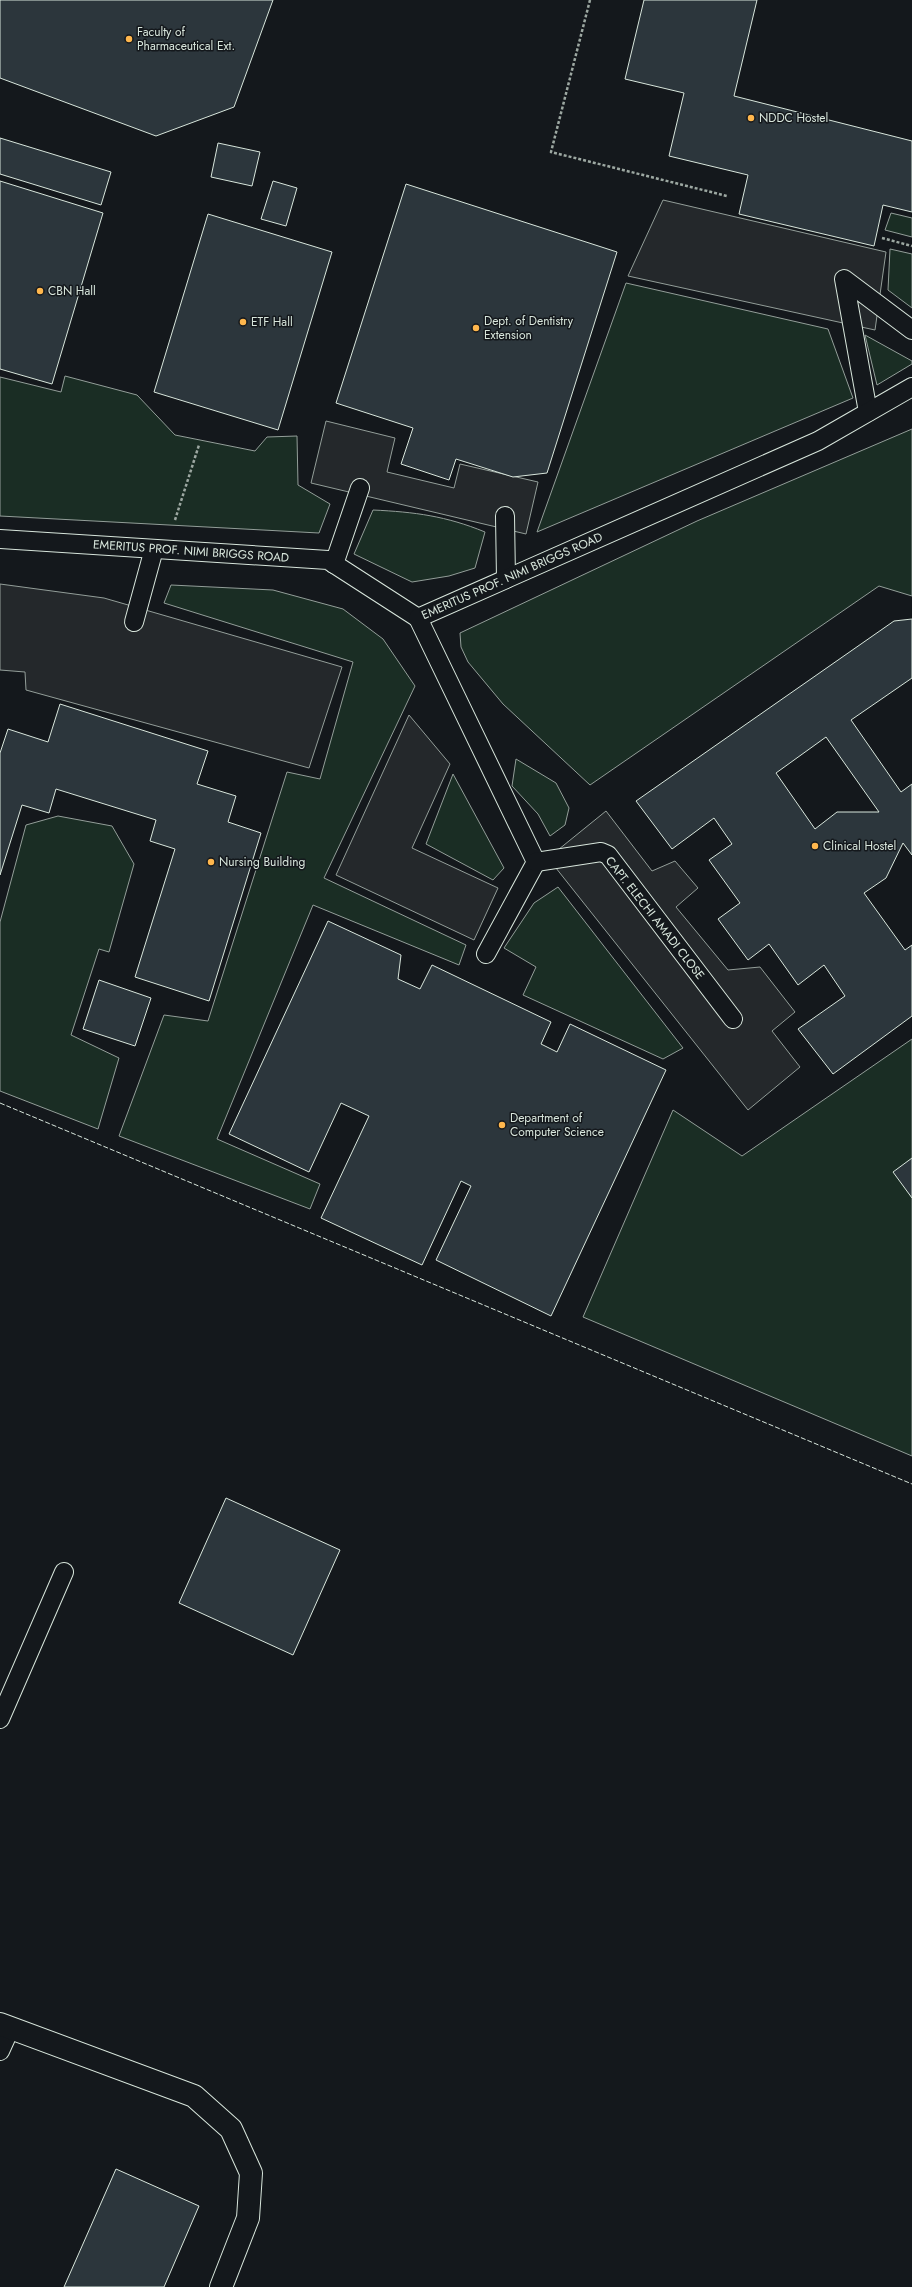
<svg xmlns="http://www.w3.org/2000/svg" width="912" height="2287" viewBox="0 0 912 2287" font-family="Jost,sans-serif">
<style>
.green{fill:#1a2d24;stroke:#939e99}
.parking{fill:#24282b;stroke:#939e99}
.building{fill:#2c363c;stroke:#d8e6dc;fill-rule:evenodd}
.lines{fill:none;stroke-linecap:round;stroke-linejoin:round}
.lane-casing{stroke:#d8e6dc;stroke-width:20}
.street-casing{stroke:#d8e6dc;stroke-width:24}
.path{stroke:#9da8a2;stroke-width:2.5;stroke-dasharray:3 2;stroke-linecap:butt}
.lane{stroke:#14181c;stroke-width:18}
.street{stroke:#14181c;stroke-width:22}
.fence{stroke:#d8e6dc;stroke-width:1;stroke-dasharray:5 2;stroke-linecap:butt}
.poi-dot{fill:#ffb74d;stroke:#14181c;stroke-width:1.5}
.labels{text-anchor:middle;stroke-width:3;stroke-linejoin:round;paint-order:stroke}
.poi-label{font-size:12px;fill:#d8e6dc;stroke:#14181c;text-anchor:start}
.street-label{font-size:12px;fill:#d8e6dc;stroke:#14181c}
</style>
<rect width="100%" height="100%" fill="#14181c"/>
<g class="green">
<polygon points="891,213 912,218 912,237 885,230"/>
<polygon points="890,249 912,254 912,308 888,290"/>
<polygon points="626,283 828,329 853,398 537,532"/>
<polygon points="865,335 912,361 912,364 877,385"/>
<polygon points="65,376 137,395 175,435 255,451 267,437 297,436 298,485 330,504 319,533 0,516 0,377 61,392"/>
<polygon points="912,429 912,596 879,586 590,785 503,704 468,662 461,647 460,633 697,521"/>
<path d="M373,510C415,512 446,516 485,532L475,568L449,576L412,582L354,554Z"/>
<polygon points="171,585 273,590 343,609 383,639 415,686 324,878 466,945 459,965 313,905 217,1139 320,1184 310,1209 119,1136 164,1015 208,1021 287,772 320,779 353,662 164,603"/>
<polygon points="516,759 556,783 569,808 565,825 550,836 538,814 512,786"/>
<polygon points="453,774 504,868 493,880 426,844"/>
<polygon points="58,816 112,826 134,864 109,952 99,949 71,1035 119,1058 98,1129 0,1091 0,922 26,825"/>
<polygon points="558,887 683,1048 663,1059 523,995 536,967 504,948 534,903"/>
<polygon points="912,1039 912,1456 583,1317 673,1110 742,1156"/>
</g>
<g class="parking">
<polygon points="663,200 886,252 875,330 628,276"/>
<polygon points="326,421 395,438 387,472 454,488 460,464 538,482 526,534 311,483"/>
<polygon points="0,584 104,598 342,667 309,768 26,690 25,672 0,670"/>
<polygon points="409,715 450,764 412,848 498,888 474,940 336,875"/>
<polygon points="606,811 652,871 675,861 698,888 676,907 728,970 760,967 795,1012 772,1031 800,1067 748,1110 548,858"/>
</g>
<g class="building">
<polygon points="0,0 273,0 234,107 156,136 0,78"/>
<polygon points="644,0 757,0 734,96 912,141 912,212 883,205 874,246 739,214 748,175 669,156 684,93 625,79"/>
<polygon points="0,138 111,172 101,205 0,174"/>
<polygon points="218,143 260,152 252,186 211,177"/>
<polygon points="0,181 103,213 52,384 0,369"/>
<polygon points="273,181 297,188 286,226 261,219"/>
<polygon points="406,184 617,252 547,473 513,477 456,459 449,480 401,464 413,428 336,403"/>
<polygon points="208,214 332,252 278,430 154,392"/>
<path d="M912,619V678L851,720L901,792L912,784V855L903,843L886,878L864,893L905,950L912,945V1016L833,1074L798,1029L845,996L824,965L798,985L769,944L748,960L718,919L740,903L709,860L732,844L714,818L672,849L636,801L894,621ZM826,737L879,812H837L815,829L776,773Z"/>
<polygon points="60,704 208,751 197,784 236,796 228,822 261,833 209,1001 135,977 175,849 150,841 156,820 56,789 49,813 22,805 0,875 0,753 8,729 48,742"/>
<polygon points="328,921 401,955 398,979 420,989 432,965 551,1022 541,1044 557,1052 570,1024 666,1070 551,1316 436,1260 471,1186 461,1181 422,1265 321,1218 369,1116 341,1103 309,1172 229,1134"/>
<polygon points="99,980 151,998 135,1046 83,1029"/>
<polygon points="912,1158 912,1198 893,1172"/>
<polygon points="226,1498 340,1550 293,1655 179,1603"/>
<polygon points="116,2169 199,2206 164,2287 64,2287"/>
</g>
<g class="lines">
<defs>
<g id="lane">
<polyline points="868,412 844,279 912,330"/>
<polyline points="505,516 506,579"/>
<polyline points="0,539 328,560 418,618 818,441 912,387"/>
<polyline points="334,564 360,488"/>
<polyline points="418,618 536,862 486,954"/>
<polyline points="134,622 154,549"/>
<polyline points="536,862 601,852 608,855 733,1019"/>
<polyline points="0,1719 64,1572"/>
<polyline points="0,2051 10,2029"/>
</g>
<polyline id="street" points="0,2024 194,2096 231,2129 251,2173 248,2218 221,2287"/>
</defs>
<use href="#lane" class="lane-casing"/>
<use href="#street" class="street-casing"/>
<g class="path">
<polyline points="590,0 551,152 727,196"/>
<polyline points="882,238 912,246"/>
<polyline points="175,520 199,445"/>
</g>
<use href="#lane" class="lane"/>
<use href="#street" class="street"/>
<polyline class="fence" points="0,1103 912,1484"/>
</g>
<g class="poi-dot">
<circle cx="129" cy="39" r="4"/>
<circle cx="751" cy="118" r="4"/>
<circle cx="40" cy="291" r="4"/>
<circle cx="243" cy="322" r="4"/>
<circle cx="476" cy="328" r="4"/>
<circle cx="815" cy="846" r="4"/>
<circle cx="211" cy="862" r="4"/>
<circle cx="502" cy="1125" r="4"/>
</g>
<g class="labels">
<g class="poi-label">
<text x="137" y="36">Faculty of<tspan x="137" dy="14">Pharmaceutical Ext.</tspan></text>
<text x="759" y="122">NDDC Hostel</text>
<text x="48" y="295">CBN Hall</text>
<text x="484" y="325">Dept. of Dentistry<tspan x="484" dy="14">Extension</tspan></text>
<text x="251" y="326">ETF Hall</text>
<text x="823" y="850">Clinical Hostel</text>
<text x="219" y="866">Nursing Building</text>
<text x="510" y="1122">Department of<tspan x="510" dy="14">Computer Science</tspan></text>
</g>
<g class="street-label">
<text transform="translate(191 551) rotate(4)" y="4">EMERITUS PROF. NIMI BRIGGS ROAD</text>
<text transform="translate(512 576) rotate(-24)" y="4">EMERITUS PROF. NIMI BRIGGS ROAD</text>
<text transform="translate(655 918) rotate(52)" y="4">CAPT. ELECHI AMADI CLOSE</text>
</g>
</g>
</svg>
